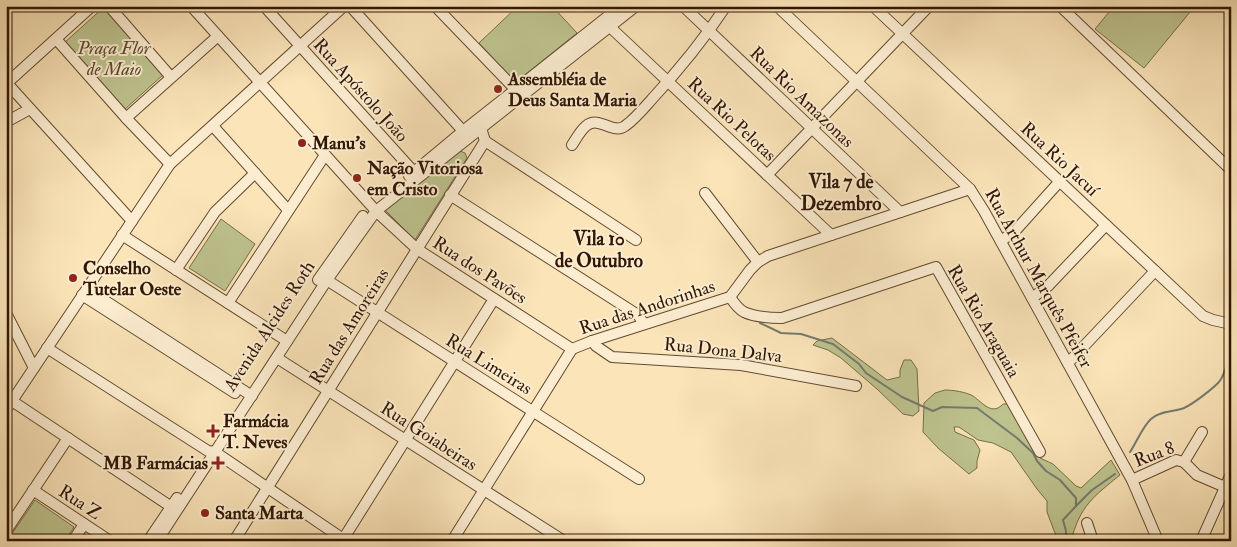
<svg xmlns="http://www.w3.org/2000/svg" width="1237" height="547" viewBox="0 0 1237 547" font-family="'IM FELL Double Pica',serif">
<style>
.green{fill:#bec48f;stroke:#786d49}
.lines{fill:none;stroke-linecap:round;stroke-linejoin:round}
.stream{stroke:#767a71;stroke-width:2}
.minor-casing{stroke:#634a30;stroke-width:12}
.minor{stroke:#fcedd1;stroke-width:10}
.poi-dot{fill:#8f2418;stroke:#fcedd1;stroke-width:2}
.labels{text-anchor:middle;stroke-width:4;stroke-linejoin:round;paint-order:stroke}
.park-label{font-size:18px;font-style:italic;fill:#5b4a2d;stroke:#fcedd1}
.poi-label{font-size:18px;font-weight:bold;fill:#311603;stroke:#fcedd1;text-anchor:start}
.street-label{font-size:18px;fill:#311603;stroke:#fcedd1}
.neighbourhood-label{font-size:19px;font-weight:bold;fill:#311603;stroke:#fcedd1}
</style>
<rect width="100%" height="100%" fill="#fae4b8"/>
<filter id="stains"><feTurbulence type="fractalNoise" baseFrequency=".004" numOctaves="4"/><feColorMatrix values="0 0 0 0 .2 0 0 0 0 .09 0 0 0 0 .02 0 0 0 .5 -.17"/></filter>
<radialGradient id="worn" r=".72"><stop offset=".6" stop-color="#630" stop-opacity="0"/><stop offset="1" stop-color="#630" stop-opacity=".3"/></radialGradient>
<g class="green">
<polygon points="518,6 552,6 577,33 516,82 479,43"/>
<polygon points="1114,6 1195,6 1144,68 1095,29"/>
<polygon points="104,7 164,74 124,110 64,43"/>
<polygon points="460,151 465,153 467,158 415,240 384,209"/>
<polygon points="221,219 255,244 225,291 189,268"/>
<polygon points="832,338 887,380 900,377 900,370 904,360 911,360 917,369 919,411 913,416 903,414 877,389 841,358 828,350 813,345 817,341"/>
<path d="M945,390C953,390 966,392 973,396C983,403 992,416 1003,404H1007L1012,407L1040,458L1053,464L1076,486L1081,488L1111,460L1120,475C1093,497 1080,506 1071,541H1058L1047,512V501L1037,489L1011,452L993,443L978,440L959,427H954L955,432L974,440L980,450L977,461V468L969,474L938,448L923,432L924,403L935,393Z"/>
<polygon points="35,500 74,527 65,541 7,541"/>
</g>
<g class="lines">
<g class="stream">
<polyline points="760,323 781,333 801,334 833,344 859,364 866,373 902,397 933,411 942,407 977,408 1017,438 1033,453 1037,461 1046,471 1060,480 1076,498 1076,506 1063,520 1066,531 1066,541"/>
<path d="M1130,452C1136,443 1143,426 1151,419C1159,411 1174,412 1184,408C1193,404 1211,390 1218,383C1226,375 1223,367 1231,359"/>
<polyline points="1076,506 1092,490 1115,474"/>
</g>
<defs>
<g id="minor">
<polyline points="109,6 171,77"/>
<polyline points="191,6 376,211 417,249 572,349"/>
<polyline points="264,6 414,172"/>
<polyline points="350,6 463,131"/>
<polyline points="435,6 516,90"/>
<polyline points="683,6 900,212"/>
<polyline points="777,6 970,189 984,211 1132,480 1158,541"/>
<polyline points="873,6 1203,316 1213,320 1231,324"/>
<polyline points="1060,6 1231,170"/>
<polyline points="610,27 831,235"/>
<polyline points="56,39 126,118 170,164"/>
<polyline points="6,82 132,221"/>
<polyline points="7,83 92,6"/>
<polyline points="126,118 218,36"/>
<polyline points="6,122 30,109"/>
<polyline points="213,126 288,210"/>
<polyline points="485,141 636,240"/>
<path d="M572,145C576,139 580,131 586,126C599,115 613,135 625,126C635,119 644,108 652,99C679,70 704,39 726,6"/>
<polyline points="767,175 929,6"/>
<polyline points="409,176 463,131 621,6"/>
<polyline points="705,193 758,262"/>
<polyline points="450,195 638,315 644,324"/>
<polyline points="122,235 287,341"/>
<polyline points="1001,241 1016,230 1060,181"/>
<polyline points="176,270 215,212 255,173"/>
<polyline points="322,277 639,479"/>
<polyline points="318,280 363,216"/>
<polyline points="87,289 252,396"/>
<polyline points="82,295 235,393"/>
<path d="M730,297C734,303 738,309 744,312C755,317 771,318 782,318L936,267L1040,452"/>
<polyline points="1032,298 1048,286 1106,225"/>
<polyline points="228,303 325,155"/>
<polyline points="6,313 34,368"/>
<polyline points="592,341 596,346 612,357 741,365 856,386"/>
<polyline points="47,348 208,451 215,452 346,541"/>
<polyline points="572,349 592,341 730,297 750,270 758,262 768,256 970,189"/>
<polyline points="277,358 564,541"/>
<polyline points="1068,363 1155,271"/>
<polyline points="12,401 176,510"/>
<polyline points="6,410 170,164 344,6"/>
<polyline points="1184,462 1197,475 1225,487"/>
<polyline points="1184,462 1202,432"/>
<polyline points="1132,480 1176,460 1184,462"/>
<polyline points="33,490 110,541"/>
<polyline points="1087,523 1093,541"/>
<polyline points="6,531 68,438"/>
<polyline points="73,541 84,524"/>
<polyline points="148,541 177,498"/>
<polyline points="157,541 327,280 376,211 636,6"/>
<polyline points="234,541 485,141 481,128 477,124"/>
<polyline points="342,541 494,299"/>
<polyline points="452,541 572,349"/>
<polyline points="1201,541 1231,474"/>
</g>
</defs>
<use href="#minor" class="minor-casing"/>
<use href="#minor" class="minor"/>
</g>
<g class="poi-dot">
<circle cx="498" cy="89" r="5"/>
<circle cx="302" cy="143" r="5"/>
<circle cx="357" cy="178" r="5"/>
<circle cx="73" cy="278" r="5"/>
<path d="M210.5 423.5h5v5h5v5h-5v5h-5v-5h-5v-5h5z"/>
<path d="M215.5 455.5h5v5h5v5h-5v5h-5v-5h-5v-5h5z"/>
<circle cx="205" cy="513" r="5"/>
</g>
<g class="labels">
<g class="park-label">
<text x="114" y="54">Praça Flor<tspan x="114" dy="21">de Maio</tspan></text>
</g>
<g class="poi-label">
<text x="508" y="85">Assembléia de<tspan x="508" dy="21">Deus Santa Maria</tspan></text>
<text x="312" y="149">Manu's</text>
<text x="367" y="174">Nação Vitoriosa<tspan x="367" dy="21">em Cristo</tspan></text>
<text x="83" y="274">Conselho<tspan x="83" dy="21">Tutelar Oeste</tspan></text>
<text x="223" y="427">Farmácia<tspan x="223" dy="21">T. Neves</tspan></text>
<text x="208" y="469" text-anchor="end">MB Farmácias</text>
<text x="215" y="519">Santa Marta</text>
</g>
<g class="street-label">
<text transform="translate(361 90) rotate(48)" y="6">Rua Apóstolo João</text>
<text transform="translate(802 97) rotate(44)" y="6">Rua Rio Amazonas</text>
<text transform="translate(732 119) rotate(43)" y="6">Rua Rio Pelotas</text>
<text transform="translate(1060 159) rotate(43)" y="6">Rua Rio Jacuí</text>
<text transform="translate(480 270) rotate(33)" y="6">Rua dos Pavões</text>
<text transform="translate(1039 278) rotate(61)" y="6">Rua Arthur Marquês Pfeifer</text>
<text transform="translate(647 307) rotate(-18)" y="6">Rua das Andorinhas</text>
<text transform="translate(984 321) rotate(60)" y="6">Rua Rio Araguaia</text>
<text transform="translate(269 326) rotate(-57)" y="6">Avenida Alcides Roth</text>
<text transform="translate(349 326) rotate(-58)" y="6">Rua das Amoreiras</text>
<text transform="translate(723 350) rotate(6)" y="6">Rua Dona Dalva</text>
<text transform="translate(489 364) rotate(32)" y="6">Rua Limeiras</text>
<text transform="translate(429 436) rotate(33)" y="6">Rua Goiabeiras</text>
<text transform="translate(1154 454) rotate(-21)" y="6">Rua 8</text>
<text transform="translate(80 502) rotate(33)" y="6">Rua Z</text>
</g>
<g class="neighbourhood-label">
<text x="841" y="188">Vila 7 de<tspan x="841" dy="22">Dezembro</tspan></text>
<text x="599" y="245">Vila 10<tspan x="599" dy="22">de Outubro</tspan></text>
</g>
</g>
<rect width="1237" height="547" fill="none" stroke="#fae4b8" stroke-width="25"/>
<rect x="8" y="8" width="1222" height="532" fill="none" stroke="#311603" stroke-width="2.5"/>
<rect x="12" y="12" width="1212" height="522" fill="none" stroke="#311603"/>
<rect width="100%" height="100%" filter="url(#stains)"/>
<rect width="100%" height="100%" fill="url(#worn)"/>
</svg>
